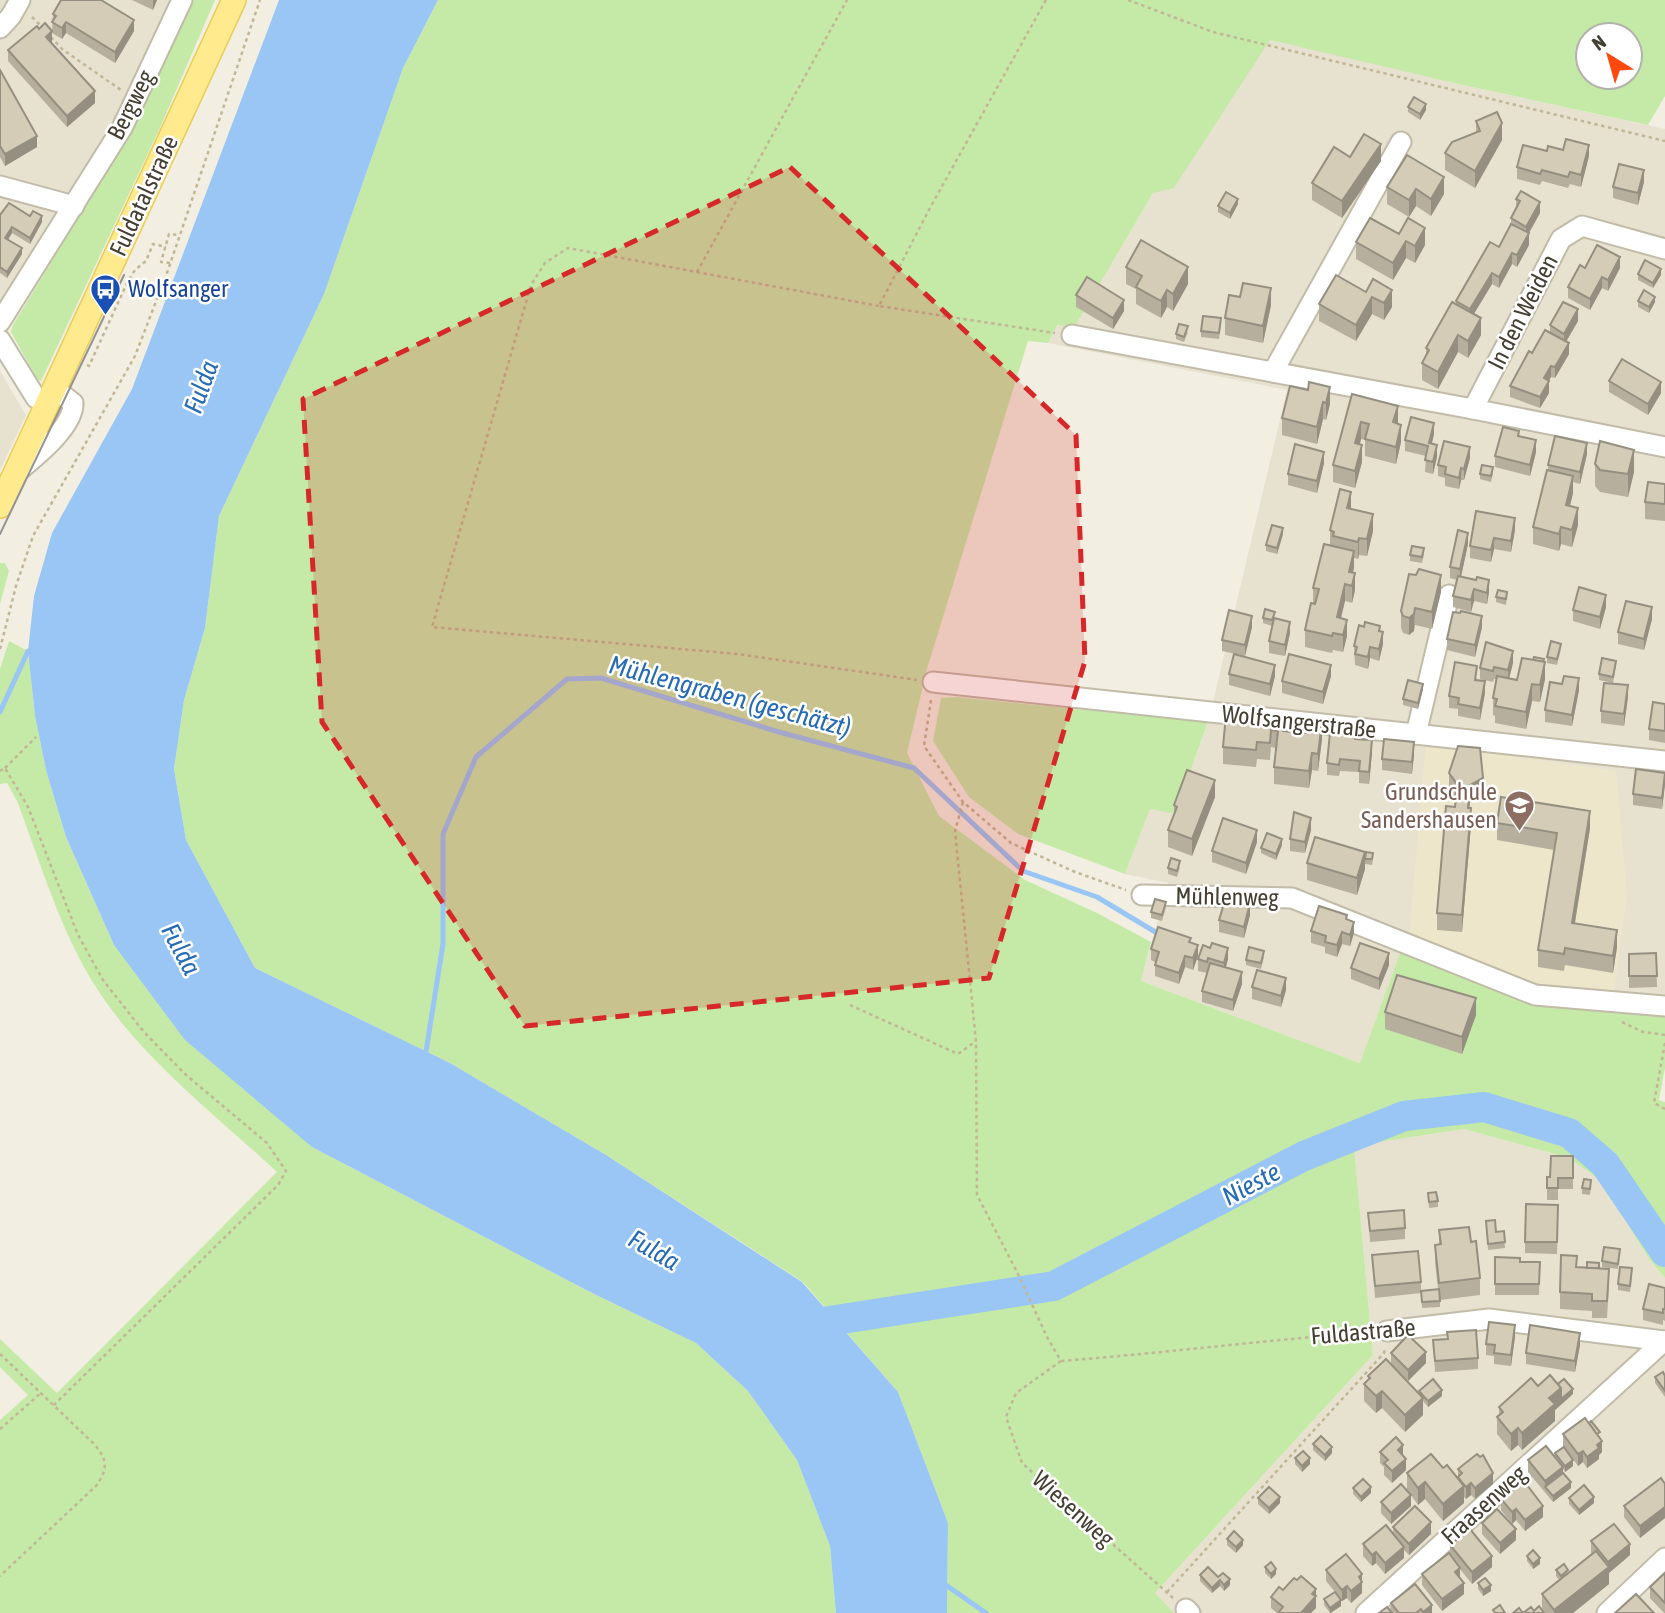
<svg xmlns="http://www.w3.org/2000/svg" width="1665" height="1613" viewBox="0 0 1665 1613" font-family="'Asap Condensed',sans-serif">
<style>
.residential{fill:#e7e2d0}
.education{fill:#ede6cb}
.green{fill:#c5eaa8;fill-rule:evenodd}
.water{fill:#99c6f4}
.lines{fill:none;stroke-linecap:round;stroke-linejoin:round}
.stream{stroke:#99c6f4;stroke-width:5}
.river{stroke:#99c6f4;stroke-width:30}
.minor-casing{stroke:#c1bba7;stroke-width:23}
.major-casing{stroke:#eacd58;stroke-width:26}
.path{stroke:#c1b695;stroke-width:2.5;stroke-dasharray:3.5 3.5;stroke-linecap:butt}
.minor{stroke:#fff;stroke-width:19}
.major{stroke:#ffea8e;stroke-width:23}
.tram{stroke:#939393;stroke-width:2}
.wall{fill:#b6af9d}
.shaded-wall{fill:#948f80}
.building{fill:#d4ccb7;stroke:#948f80;stroke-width:2}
.marked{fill:#d62828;fill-opacity:0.2;stroke:#d62828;stroke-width:5;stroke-dasharray:14 9;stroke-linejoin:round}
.labels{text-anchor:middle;stroke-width:5;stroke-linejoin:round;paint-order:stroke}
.street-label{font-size:24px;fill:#443f32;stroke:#fff}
.transit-label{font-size:24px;fill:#164399;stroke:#fff;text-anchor:start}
.education-label{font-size:24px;fill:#785e54;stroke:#fff;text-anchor:end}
.water-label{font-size:26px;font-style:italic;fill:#266bb5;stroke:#fff}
</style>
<rect width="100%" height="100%" fill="#f2efe2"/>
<g class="residential">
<polygon points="0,0 176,0 114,125 0,304"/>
<polygon points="1270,39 1463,85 1665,129 1665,1016 1611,1007 1360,1063 1141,981 1168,883 1125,874 1150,808 1175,814 1208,723 1287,390 1048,343 1056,325 1074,328 1153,193"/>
<polygon points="0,371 26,415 0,470"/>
<polygon points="1464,1129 1569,1158 1600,1180 1649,1259 1665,1278 1665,1613 1174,1613 1154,1594 1373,1355 1354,1146"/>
</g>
<polygon class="education" points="1426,744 1616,771 1627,895 1613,997 1539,988 1409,936"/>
<g class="green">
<polygon points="189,0 215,0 159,130 41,381 37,379 11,332 13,325 129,134"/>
<path d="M438,0H1665V96L1648,125L1463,85L1270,40L1174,188L1153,193L1074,328L1057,325L1048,343L1028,341L927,669L907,753L939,816L1025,880L1097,913L1151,942L1141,981L1360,1063L1401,951L1611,1007L1665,1016V1068L1659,1100L1665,1102V1278L1649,1259L1600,1180L1569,1158L1464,1129L1354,1146L1373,1355L1155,1593L1174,1613H947L948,1523L898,1392L803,1282L606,1155L450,1063L255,968L186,840L174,769L184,700L205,628L219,516L324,294L403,68ZM1588,35H1630V77H1588Z"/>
<polygon points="0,563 5,563 9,571 0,604"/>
<path d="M9,641L28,651L35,716L46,770L66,837L114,945L312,1147L594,1294L696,1343L748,1391L797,1460L830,1546L836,1613H0V1420L28,1395L0,1367V1339L57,1393L277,1172C219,1118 152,1067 106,1002C63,942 43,869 17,801L7,783L0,784V669Z"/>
<polygon points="956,697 1208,722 1175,814 1150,809 1125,874 1018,834 969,797 933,741 941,698"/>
</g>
<polygon class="water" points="279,0 438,0 403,68 324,294 219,516 205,628 184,700 174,769 186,840 255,968 450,1063 606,1155 802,1282 898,1392 948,1523 947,1613 836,1613 830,1546 797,1460 748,1391 696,1343 594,1294 312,1147 185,1040 114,945 66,837 46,770 35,716 28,651 34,596 52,533 132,389"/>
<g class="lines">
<g class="stream">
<polyline points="0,712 28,651"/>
<polyline points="425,1058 443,944 443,834 476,757 567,679 601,678 779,732 914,768 1023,871 1097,897 1162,936"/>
<polyline points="943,1583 986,1613"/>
</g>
<polyline class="river" points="797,1326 1054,1286 1304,1156 1404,1116 1484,1107 1569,1133 1605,1164 1665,1252"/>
<defs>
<g id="minor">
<polyline points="0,28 11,16 20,0"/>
<polyline points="0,186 74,206"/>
<polyline points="0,322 122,128 182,0"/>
<polyline points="1072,335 1473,409 1665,447"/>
<polyline points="0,340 36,398 48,404"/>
<polyline points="1273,372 1401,142"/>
<polyline points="1473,409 1561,239 1582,226 1665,249"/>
<path d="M16,473C34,458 74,427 73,403L55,389"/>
<polyline points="933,682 1665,761"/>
<polyline points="1416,734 1449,595"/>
<polyline points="1142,895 1292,898 1535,995 1665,1006"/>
<polyline points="1387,1331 1489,1319 1665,1341"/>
<polyline points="1186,1609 1190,1613"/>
<polyline points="1366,1613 1664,1341"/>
<polyline points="1607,1613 1665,1558"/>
</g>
<polyline id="major" points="0,506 234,0"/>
</defs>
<use href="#minor" class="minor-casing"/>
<use href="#major" class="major-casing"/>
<g class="path">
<polyline points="1046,0 931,206 879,306 1055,333"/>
<polyline points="1128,0 1213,32 1665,141"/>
<polyline points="32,17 42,27"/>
<polyline points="51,37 62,49 121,90"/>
<polyline points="170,263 161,262 169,234 179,235"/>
<polyline points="697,272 847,0"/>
<polyline points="879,306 568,248 545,263 531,285 432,627 738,654 917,680"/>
<polyline points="87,365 89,366 128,281 135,270 146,261 153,244 166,247"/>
<polyline points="0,649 16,586 33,536 135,356 167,273 260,0"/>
<polyline points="931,700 924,746 963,802 1011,843 1075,872 1126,890"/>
<polyline points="5,768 36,737"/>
<polyline points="0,771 5,768 28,807 78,935 103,980 144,1032 185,1074 267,1143 286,1171 278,1185 54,1405"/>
<polyline points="963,802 955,831 976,1041 977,1195 1017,1272 1048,1339 1061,1361"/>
<polyline points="850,1005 958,1054 976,1041"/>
<polyline points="1622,1022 1643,1032 1665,1035"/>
<polyline points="1665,1043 1654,1103 1665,1109"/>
<path d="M0,1354L94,1444C108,1460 108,1469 96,1486L0,1576"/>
<path d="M1061,1361C1164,1353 1267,1340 1371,1332"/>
<polyline points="1061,1361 1016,1393 1006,1417 1022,1463 1173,1598"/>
<polyline points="0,1429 41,1393"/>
<polyline points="1167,1592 1384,1353 1385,1349"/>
</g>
<use href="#minor" class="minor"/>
<use href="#major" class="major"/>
<polyline class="tram" points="0,534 124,275"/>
</g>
<g class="wall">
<polygon points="132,0 157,0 153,10"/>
<polygon points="53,14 134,31 115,63 66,33 62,39 52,33 52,43 95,103 67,127 8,61 8,50 39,29 52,31"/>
<polygon points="0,70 37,147 5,166 0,157"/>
<polygon points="1408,107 1426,110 1420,120 1408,112"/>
<polygon points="1476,121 1502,140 1475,188 1445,170 1445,153 1476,133"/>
<polygon points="1547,151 1589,156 1581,187 1570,184 1568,188 1542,181 1540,185 1517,179 1517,167"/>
<polygon points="1407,155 1444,194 1431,216 1416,206 1409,217 1387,204 1387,187"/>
<polygon points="1350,157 1381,161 1342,218 1312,200 1312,183"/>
<polygon points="1644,182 1638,205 1613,198 1613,187"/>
<polygon points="1516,199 1540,213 1529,233 1529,245 1517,267 1512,264 1499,288 1492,284 1474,314 1481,335 1468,358 1458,352 1438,389 1422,380 1422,363 1426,356 1426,348 1456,304 1456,301 1499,247 1511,225 1511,218 1516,209"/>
<polygon points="1238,204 1230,219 1218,212 1218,206"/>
<polygon points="0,215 42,222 30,244 12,233 8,240 22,254 7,278 0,273"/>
<polygon points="1399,234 1425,245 1415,263 1406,258 1393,280 1356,259 1356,242"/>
<polygon points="1126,267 1188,284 1173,311 1167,307 1161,318 1136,304 1136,289 1126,284"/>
<polygon points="1585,268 1620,268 1608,291 1602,288 1590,310 1568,298 1568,287"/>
<polygon points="1638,274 1661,275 1653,288 1638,280"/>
<polygon points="1366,292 1392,307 1384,320 1372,314 1356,341 1319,321 1319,304"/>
<polygon points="1076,295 1124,311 1113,329 1076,307"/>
<polygon points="1240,297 1271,305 1263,343 1225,335 1225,318"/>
<polygon points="1638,301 1655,302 1649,313 1638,307"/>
<polygon points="1578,321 1566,342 1569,354 1555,378 1551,377 1549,381 1549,393 1540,408 1510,397 1510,386 1532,353 1550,333 1550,325"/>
<polygon points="1221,324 1219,339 1201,337 1201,331"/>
<polygon points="1188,332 1184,342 1176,339 1176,334"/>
<polygon points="1609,381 1661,393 1648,415 1609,392"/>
<polygon points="1290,386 1330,404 1326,420 1323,419 1317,444 1282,435 1282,418"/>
<polygon points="1352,394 1397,424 1401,442 1396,464 1365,456 1365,440 1361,439 1360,444 1362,462 1355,488 1333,482 1333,465"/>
<polygon points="1434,434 1432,444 1437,457 1433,474 1425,472 1426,456 1405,451 1405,440"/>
<polygon points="1519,436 1536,452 1530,476 1495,467 1495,456"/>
<polygon points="1587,454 1580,484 1573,482 1573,493 1570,506 1578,525 1572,547 1561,544 1559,551 1533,544 1533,527 1548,470 1548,465"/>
<polygon points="1470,458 1464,480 1461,480 1459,489 1445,486 1445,478 1438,476 1438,465"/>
<polygon points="1324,463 1317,493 1288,485 1288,474"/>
<polygon points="1595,464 1634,472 1628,497 1600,492 1595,486"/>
<polygon points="1493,473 1491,482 1480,479 1480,474"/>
<polygon points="1665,484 1665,521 1645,519 1645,502"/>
<polygon points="1351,509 1373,531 1367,556 1359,555 1358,559 1354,558 1353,573 1355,590 1352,603 1345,601 1341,618 1347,636 1343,652 1333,650 1332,653 1305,647 1305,630 1313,604 1313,588 1330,546 1330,530"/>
<polygon points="1515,530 1511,552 1494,549 1491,562 1470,558 1470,546"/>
<polygon points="1283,534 1277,554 1266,551 1266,545"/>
<polygon points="1468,544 1461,577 1489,592 1487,604 1474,601 1471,612 1453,607 1453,596 1457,580 1450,578 1450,567"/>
<polygon points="1424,554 1422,563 1410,561 1410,555"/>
<polygon points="1441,592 1432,629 1415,625 1414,631 1409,635 1403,633 1401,628 1401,611"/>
<polygon points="1496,597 1507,597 1506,605 1496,602"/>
<polygon points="1606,607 1600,629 1573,621 1573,610"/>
<polygon points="1263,618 1275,619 1290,633 1285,656 1269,653 1269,641 1272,626 1263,623"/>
<polygon points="1652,619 1644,650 1618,644 1618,632"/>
<polygon points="1252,627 1245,656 1222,651 1222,640"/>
<polygon points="1482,627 1475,657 1447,650 1447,639"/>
<polygon points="1380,632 1383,644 1379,661 1370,658 1368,669 1355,665 1354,646"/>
<polygon points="1561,649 1557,665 1547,663 1547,657"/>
<polygon points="1544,662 1545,679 1540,702 1532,701 1526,729 1495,723 1495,716 1493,715 1493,698 1496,679 1494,679 1493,682 1480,679 1480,668 1513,663 1509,679 1517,680"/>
<polygon points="1616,666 1613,683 1599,680 1599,674"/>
<polygon points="1229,674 1275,676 1270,696 1229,685"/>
<polygon points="1331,676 1323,704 1282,693 1282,681"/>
<polygon points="1477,678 1477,680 1485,693 1480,720 1458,716 1458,709 1449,708 1449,696"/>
<polygon points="1562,684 1579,690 1572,726 1545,722 1545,710"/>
<polygon points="1423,689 1418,709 1403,705 1403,699"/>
<polygon points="1628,697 1624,726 1601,723 1601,711"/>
<polygon points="1665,704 1665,743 1649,740 1649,729"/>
<polygon points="1258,721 1285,731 1322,739 1318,771 1312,770 1309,788 1274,784 1274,767 1276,748 1271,747 1270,760 1257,759 1256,767 1223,764 1223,747"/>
<polygon points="1355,739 1372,752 1369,784 1359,783 1359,772 1340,771 1339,776 1327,775 1327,763"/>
<polygon points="1414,754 1412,774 1382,770 1382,759"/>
<polygon points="1449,773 1483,795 1470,802 1469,808 1471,825 1462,932 1437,930 1437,913 1456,799 1449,790"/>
<polygon points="1665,773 1665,784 1662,809 1633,805 1633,794"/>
<polygon points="1215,797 1192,856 1168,847 1168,830 1174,814 1174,805"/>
<polygon points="1497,823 1590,828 1575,923 1617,947 1613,973 1565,965 1564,971 1538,967 1538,950 1554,850 1497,840"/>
<polygon points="1311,830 1305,853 1290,851 1290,839"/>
<polygon points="1257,842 1246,874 1212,862 1212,851"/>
<polygon points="1282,845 1276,860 1261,853 1261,848"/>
<polygon points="1365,857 1373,859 1372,865 1365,864 1365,869 1357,895 1307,880 1307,863"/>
<polygon points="1180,867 1177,877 1168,874 1168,868"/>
<polygon points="1166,907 1162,921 1151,918 1151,912"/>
<polygon points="1250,915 1244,938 1219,932 1219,920"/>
<polygon points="1347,920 1354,933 1350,946 1342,944 1337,957 1325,953 1325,947 1311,943 1311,931"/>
<polygon points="1191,942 1198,956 1193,970 1185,967 1179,984 1155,976 1155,962 1151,960 1151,949"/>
<polygon points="1203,945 1228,959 1226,967 1242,984 1233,1011 1202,1002 1202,991 1207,973 1198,971 1198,959"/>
<polygon points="1656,953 1657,987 1629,988 1629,954"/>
<polygon points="1264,957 1261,969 1246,965 1246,960"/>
<polygon points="1389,965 1379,990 1351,979 1351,968"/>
<polygon points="1252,987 1286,990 1281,1007 1252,999"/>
<polygon points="1385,1012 1476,1015 1462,1054 1385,1029"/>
<polygon points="1573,1156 1573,1189 1558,1189 1558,1200 1547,1200 1547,1177 1550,1177"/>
<polygon points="1591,1185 1590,1195 1582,1194 1582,1188"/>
<polygon points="1428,1193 1438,1201 1438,1207 1429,1208"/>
<polygon points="1558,1205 1557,1254 1525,1253 1525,1242"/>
<polygon points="1368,1213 1405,1228 1405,1239 1370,1242"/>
<polygon points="1486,1221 1496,1232 1504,1231 1505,1248 1488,1250"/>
<polygon points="1439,1230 1471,1242 1480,1278 1480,1295 1440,1300 1440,1307 1422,1308 1421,1293 1375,1298 1372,1255 1421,1282 1421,1291 1438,1289 1435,1262 1435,1245 1439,1244"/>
<polygon points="1620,1249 1618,1269 1602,1267 1602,1261"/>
<polygon points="1495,1257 1520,1262 1540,1262 1539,1295 1495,1295"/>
<polygon points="1577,1267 1599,1268 1609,1286 1607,1318 1592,1318 1592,1311 1560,1309 1560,1292"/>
<polygon points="1632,1274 1630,1292 1618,1290 1618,1284"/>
<polygon points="1665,1288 1665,1321 1663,1320 1663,1325 1643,1320 1643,1309"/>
<polygon points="1515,1337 1511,1366 1494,1364 1494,1356 1486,1355 1486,1344"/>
<polygon points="1433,1340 1478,1358 1478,1369 1435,1372"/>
<polygon points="1580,1345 1575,1372 1526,1364 1526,1353"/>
<polygon points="1391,1353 1426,1363 1408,1381 1400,1374 1419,1394 1419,1391 1442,1396 1428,1407 1423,1401 1423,1415 1405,1432 1382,1408 1376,1413 1364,1401 1364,1384 1368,1380 1368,1376 1391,1364"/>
<polygon points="1665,1376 1665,1397 1655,1383 1655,1377"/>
<polygon points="1558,1384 1573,1394 1555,1410 1555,1421 1522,1450 1518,1445 1511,1451 1497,1434 1497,1417 1499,1415 1499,1407 1538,1386"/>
<polygon points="1563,1434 1600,1438 1602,1452 1599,1455 1599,1459 1587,1468 1583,1462 1578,1466 1563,1446"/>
<polygon points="1313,1444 1332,1453 1325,1461 1313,1450"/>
<polygon points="1380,1452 1406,1470 1392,1483 1384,1475 1384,1467 1380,1463"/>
<polygon points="1555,1453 1573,1466 1565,1472 1563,1469 1563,1473 1571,1488 1553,1502 1528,1472 1528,1460 1555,1457"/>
<polygon points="1295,1458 1310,1464 1302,1472 1295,1464"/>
<polygon points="1443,1468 1458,1478 1458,1469 1493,1484 1475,1499 1471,1495 1466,1499 1464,1497 1464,1503 1443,1521 1425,1499 1418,1505 1411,1495 1411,1506 1391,1524 1381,1513 1381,1502 1407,1490 1407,1473"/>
<polygon points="1665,1484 1665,1518 1640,1538 1624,1517 1624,1506"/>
<polygon points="1353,1488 1371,1493 1361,1502 1353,1494"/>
<polygon points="1258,1498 1280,1503 1269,1514 1258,1504"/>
<polygon points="1569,1498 1594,1503 1579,1515 1569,1504"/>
<polygon points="1501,1499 1543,1517 1525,1531 1516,1520 1512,1524 1501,1510"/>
<polygon points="1482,1523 1516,1540 1500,1554 1482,1534"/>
<polygon points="1393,1527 1431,1534 1409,1555 1404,1550 1404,1558 1385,1574 1376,1563 1372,1566 1363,1556 1363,1544 1393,1534"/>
<polygon points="1227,1539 1243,1545 1236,1553 1227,1545"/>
<polygon points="1591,1541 1630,1555 1609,1573 1609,1584 1573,1613 1513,1613 1523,1613 1542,1609 1542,1594 1559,1580 1556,1576 1556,1570 1568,1573 1592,1554 1591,1553"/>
<polygon points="1450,1545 1492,1567 1472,1584 1460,1569 1460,1578 1464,1594 1442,1611 1422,1585 1422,1574 1450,1555"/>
<polygon points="1527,1556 1540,1564 1533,1569 1527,1561"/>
<polygon points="1265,1567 1276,1574 1271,1579 1265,1573"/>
<polygon points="1326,1570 1362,1574 1362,1593 1351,1603 1347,1598 1342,1601 1341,1600 1341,1606 1331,1613 1330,1613 1324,1605 1324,1599 1335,1592 1326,1581"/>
<polygon points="1665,1573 1665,1613 1664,1613 1650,1598 1650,1587"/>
<polygon points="1200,1575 1218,1577 1230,1585 1224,1591 1220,1586 1212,1593 1200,1581"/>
<polygon points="1478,1583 1491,1591 1483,1596 1478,1589"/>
<polygon points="1415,1584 1432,1613 1379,1613 1390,1611 1391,1603"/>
<polygon points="1283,1590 1316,1600 1316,1608 1311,1613 1277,1613 1271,1608 1271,1597"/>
</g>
<g class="shaded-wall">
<polygon points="153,0 157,0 153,10"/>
<polygon points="134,20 134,31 115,63 115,52"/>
<polygon points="66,22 66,33 62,39 62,28"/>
<polygon points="52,31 52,43 46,48 46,37"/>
<polygon points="95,91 95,103 67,127 67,116"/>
<polygon points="1426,104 1426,110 1420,120 1420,114"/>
<polygon points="1502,123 1502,140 1475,188 1475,171"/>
<polygon points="37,136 37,147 5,166 5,154"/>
<polygon points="1381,144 1381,161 1342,218 1342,201"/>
<polygon points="1589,145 1589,156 1581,187 1581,175"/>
<polygon points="1644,170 1644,182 1638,205 1638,193"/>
<polygon points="1444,177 1444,194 1431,216 1431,199"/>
<polygon points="1416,189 1416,206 1409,217 1409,200"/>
<polygon points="1238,199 1238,204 1230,219 1230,213"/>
<polygon points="1540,202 1540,213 1526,238 1526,227"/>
<polygon points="42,216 42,222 30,244 30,238"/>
<polygon points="12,227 12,233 5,244 5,238"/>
<polygon points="1425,228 1425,245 1415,263 1415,246"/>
<polygon points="1529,233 1529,245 1517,267 1517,255"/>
<polygon points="1406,241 1406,258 1393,280 1393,263"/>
<polygon points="22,248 22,254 7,278 7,272"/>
<polygon points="1512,253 1512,264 1499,288 1499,277"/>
<polygon points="1620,257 1620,268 1608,291 1608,280"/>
<polygon points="1188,267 1188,284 1173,311 1173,294"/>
<polygon points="1661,269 1661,275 1653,288 1653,283"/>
<polygon points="1492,273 1492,284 1470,320 1470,309"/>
<polygon points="1602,277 1602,288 1590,310 1590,299"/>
<polygon points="1271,288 1271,305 1263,343 1263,326"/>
<polygon points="1167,290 1167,307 1161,318 1161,301"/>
<polygon points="1392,290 1392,307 1384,320 1384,303"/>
<polygon points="1372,297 1372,314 1356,341 1356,325"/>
<polygon points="1655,297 1655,302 1649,313 1649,307"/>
<polygon points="1124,300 1124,311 1113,329 1113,318"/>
<polygon points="1578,309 1578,321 1564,345 1564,334"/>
<polygon points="1481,318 1481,335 1468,358 1468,341"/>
<polygon points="1458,335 1458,352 1438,389 1438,372"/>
<polygon points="1569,343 1569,354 1555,378 1555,367"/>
<polygon points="1551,366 1551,377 1544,389 1544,378"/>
<polygon points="1549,381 1549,393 1540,408 1540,397"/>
<polygon points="1661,382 1661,393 1648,415 1648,404"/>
<polygon points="1330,387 1330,404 1326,420 1326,403"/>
<polygon points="1323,402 1323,419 1317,444 1317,427"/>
<polygon points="1398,406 1398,423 1393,439 1393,422"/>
<polygon points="1361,422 1361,439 1355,460 1355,443"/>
<polygon points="1434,423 1434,434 1429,454 1429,443"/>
<polygon points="1401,425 1401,442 1396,464 1396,447"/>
<polygon points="1536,440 1536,452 1530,476 1530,465"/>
<polygon points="1587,443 1587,454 1580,484 1580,472"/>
<polygon points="1362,445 1362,462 1355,488 1355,471"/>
<polygon points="1437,445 1437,457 1433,474 1433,462"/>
<polygon points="1470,447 1470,458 1464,480 1464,469"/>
<polygon points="1634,450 1634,472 1628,497 1628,474"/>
<polygon points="1324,452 1324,463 1317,493 1317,481"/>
<polygon points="1461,468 1461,480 1459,489 1459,478"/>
<polygon points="1573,476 1573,493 1566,522 1566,505"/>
<polygon points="1351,492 1351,509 1347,508"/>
<polygon points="1578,508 1578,525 1572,547 1572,530"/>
<polygon points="1373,514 1373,531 1367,556 1367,539"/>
<polygon points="1515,518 1515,530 1511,552 1511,541"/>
<polygon points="1561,527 1561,544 1559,551 1559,534"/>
<polygon points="1283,528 1283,534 1277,554 1277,548"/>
<polygon points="1468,533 1468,544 1460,581 1460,569"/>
<polygon points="1359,538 1359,555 1358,559 1358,542"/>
<polygon points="1494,538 1494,549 1491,562 1491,550"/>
<polygon points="1354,551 1354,568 1350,585 1349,572"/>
<polygon points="1355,573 1355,590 1352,603 1352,586"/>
<polygon points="1441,575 1441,592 1432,629 1432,612"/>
<polygon points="1489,580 1489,592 1487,604 1487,593"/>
<polygon points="1345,584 1345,601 1337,634 1337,617"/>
<polygon points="1474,589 1474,601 1471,612 1471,600"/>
<polygon points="1606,595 1606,607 1600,629 1600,617"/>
<polygon points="1652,607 1652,619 1644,650 1644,639"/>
<polygon points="1415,608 1414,631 1409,635 1409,618"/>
<polygon points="1252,616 1252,627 1245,656 1245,645"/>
<polygon points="1482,616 1482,627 1475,657 1475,645"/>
<polygon points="1347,620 1347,636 1343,652 1343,635"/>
<polygon points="1290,622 1290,633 1285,656 1285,645"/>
<polygon points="1383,632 1383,644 1379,661 1379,649"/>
<polygon points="1370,647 1370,658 1368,669 1368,657"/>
<polygon points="1513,651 1513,663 1508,682 1508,670"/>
<polygon points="1545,662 1545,679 1540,702 1540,685"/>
<polygon points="1275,665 1275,676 1270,696 1270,684"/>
<polygon points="1331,665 1331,676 1323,704 1323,692"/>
<polygon points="1579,678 1579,690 1572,726 1572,715"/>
<polygon points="1485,681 1485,693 1480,720 1480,708"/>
<polygon points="1423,684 1423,689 1418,709 1418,703"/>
<polygon points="1532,684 1532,701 1526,729 1526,712"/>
<polygon points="1628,685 1628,697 1624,726 1624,714"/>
<polygon points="1322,722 1322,739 1318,771 1318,754"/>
<polygon points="1372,740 1372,752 1369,784 1369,772"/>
<polygon points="1414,742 1414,754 1412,774 1412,762"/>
<polygon points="1312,753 1312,770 1309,788 1309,771"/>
<polygon points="1665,773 1665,784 1662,809 1662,798"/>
<polygon points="1483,778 1483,795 1470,802 1468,825 1470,785"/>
<polygon points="1215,780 1215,797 1192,856 1192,839"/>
<polygon points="1471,808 1471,825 1462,932 1462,915"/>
<polygon points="1590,811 1590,828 1572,940 1572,923"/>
<polygon points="1311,818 1311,830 1305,853 1305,842"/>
<polygon points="1257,830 1257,842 1246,874 1246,863"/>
<polygon points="1282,839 1282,845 1276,860 1276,854"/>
<polygon points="1365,852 1365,869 1357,895 1357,878"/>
<polygon points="1250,903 1250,915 1244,938 1244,927"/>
<polygon points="1354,922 1354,933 1350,946 1350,935"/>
<polygon points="1617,930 1617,947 1613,973 1613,956"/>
<polygon points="1342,932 1342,944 1337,957 1337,945"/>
<polygon points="1198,945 1198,956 1193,970 1193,958"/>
<polygon points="1228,948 1228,959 1224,974 1224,963"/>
<polygon points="1389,953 1389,965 1379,990 1379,979"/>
<polygon points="1185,956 1185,967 1179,984 1179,973"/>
<polygon points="1242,972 1242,984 1233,1011 1233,1000"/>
<polygon points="1286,978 1286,990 1281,1007 1281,996"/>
<polygon points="1476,998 1476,1015 1462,1054 1462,1037"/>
<polygon points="1515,1325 1515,1337 1511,1366 1511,1355"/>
<polygon points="1580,1333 1580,1345 1575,1372 1575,1361"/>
<polygon points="1426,1352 1426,1363 1408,1381 1408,1370"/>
<polygon points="1561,1388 1573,1389 1573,1394 1555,1410 1555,1421 1522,1450 1522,1433 1549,1398"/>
<polygon points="1442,1390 1442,1396 1428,1407 1428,1401"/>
<polygon points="1382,1391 1382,1408 1376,1413 1376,1396"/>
<polygon points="1423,1398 1423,1415 1405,1432 1405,1415"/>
<polygon points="1518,1428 1518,1445 1511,1451 1511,1434"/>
<polygon points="1602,1441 1602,1452 1599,1455 1599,1459 1587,1468 1587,1457 1597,1445"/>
<polygon points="1403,1445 1403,1456 1398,1450"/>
<polygon points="1332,1447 1332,1453 1325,1461 1325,1455"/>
<polygon points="1583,1451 1583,1462 1578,1466 1578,1454"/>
<polygon points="1310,1458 1310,1464 1302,1472 1302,1466"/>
<polygon points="1406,1459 1406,1470 1392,1483 1392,1471"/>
<polygon points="1573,1460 1573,1466 1565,1472 1565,1466"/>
<polygon points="1563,1467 1563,1478 1545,1487 1545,1481"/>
<polygon points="1493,1473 1493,1484 1475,1499 1475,1488"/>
<polygon points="1425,1482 1425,1499 1418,1505 1418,1488"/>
<polygon points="1571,1482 1571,1488 1553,1502 1553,1496"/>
<polygon points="1471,1483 1471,1495 1466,1499 1466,1487"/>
<polygon points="1464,1486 1464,1503 1443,1521 1443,1504"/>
<polygon points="1371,1487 1371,1493 1361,1502 1361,1497"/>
<polygon points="1411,1495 1411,1506 1391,1524 1391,1513"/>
<polygon points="1280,1497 1280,1503 1269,1514 1269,1508"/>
<polygon points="1594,1497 1594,1503 1579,1515 1579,1510"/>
<polygon points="1543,1506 1543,1517 1525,1531 1525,1520"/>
<polygon points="1665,1507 1665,1518 1640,1538 1640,1526"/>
<polygon points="1516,1509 1516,1520 1512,1524 1512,1512"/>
<polygon points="1431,1522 1431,1534 1409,1555 1409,1544"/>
<polygon points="1516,1529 1516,1540 1500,1554 1500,1543"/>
<polygon points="1243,1540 1243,1545 1236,1553 1236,1547"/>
<polygon points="1630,1544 1630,1555 1609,1573 1609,1584 1573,1613 1554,1613 1554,1610 1608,1568 1608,1562"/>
<polygon points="1404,1547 1404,1558 1385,1574 1385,1563"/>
<polygon points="1376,1552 1376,1563 1372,1566 1372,1555"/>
<polygon points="1492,1556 1492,1567 1472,1584 1472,1572"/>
<polygon points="1540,1558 1540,1564 1533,1569 1533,1564"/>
<polygon points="1460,1568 1460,1579 1455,1572"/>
<polygon points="1276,1569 1276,1574 1271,1579 1271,1574"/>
<polygon points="1362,1574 1362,1593 1351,1603 1351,1591 1359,1577"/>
<polygon points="1230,1579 1230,1585 1224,1591 1224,1585"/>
<polygon points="1220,1580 1220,1586 1212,1593 1212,1588"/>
<polygon points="1464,1583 1464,1594 1442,1611 1442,1599"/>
<polygon points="1491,1585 1491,1591 1483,1596 1483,1590"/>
<polygon points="1347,1586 1347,1598 1342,1601 1342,1590"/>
<polygon points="1316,1589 1316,1608 1311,1613 1301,1613"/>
<polygon points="1341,1600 1341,1606 1330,1613 1330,1608"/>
<polygon points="1432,1605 1432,1613 1423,1613 1423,1612"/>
</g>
<g class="building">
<polygon points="61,0 101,0 134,20 115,52 66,22 62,28 52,22 56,16 53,14"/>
<polygon points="45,23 52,31 46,37 95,91 67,116 8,50 37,26 39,29"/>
<polygon points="0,70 37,136 5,154 0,146"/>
<polygon points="1414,97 1426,104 1420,114 1408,107"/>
<polygon points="1497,112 1502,123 1475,171 1445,153 1452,142 1480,131 1476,121"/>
<polygon points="1364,134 1381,144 1342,201 1312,183 1334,147 1350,157"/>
<polygon points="1566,139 1589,145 1581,175 1570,172 1568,177 1542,170 1540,174 1517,167 1523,145 1547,151 1548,146 1563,150"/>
<polygon points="1407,155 1444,177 1431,199 1416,189 1409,200 1387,187"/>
<polygon points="1619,164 1644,170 1638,193 1613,187"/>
<polygon points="1521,191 1540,202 1526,227 1511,218 1520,201 1516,199"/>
<polygon points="1226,192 1238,199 1230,213 1218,206"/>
<polygon points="9,203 30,216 33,211 42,216 30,238 12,227 5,238 22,248 7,272 0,267 0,215"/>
<polygon points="1370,218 1399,234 1408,218 1425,228 1415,246 1406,241 1393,263 1356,242"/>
<polygon points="1511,224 1529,233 1517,255 1512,253 1499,277 1492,273 1470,309 1456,301 1490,242 1499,247"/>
<polygon points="1141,240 1188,267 1173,294 1167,290 1161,301 1136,287 1142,276 1126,267"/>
<polygon points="1597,245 1620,257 1608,280 1602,277 1590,299 1568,287 1580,265 1585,268"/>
<polygon points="1645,260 1661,269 1653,283 1638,274"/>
<polygon points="1336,275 1366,292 1373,279 1392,290 1384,303 1372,297 1356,325 1319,304"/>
<polygon points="1087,277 1124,300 1113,318 1076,295"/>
<polygon points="1243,283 1271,288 1263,326 1225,318 1229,295 1240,297"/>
<polygon points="1644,290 1655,297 1649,307 1638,301"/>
<polygon points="1452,302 1481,318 1468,341 1458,335 1438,372 1422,363 1429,350 1426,348"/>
<polygon points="1563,302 1578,309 1564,334 1550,325"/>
<polygon points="1203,316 1221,318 1219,333 1201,331"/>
<polygon points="1179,324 1188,326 1184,337 1176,334"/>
<polygon points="1545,330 1569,343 1555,367 1551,366 1544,378 1549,381 1540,397 1510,386 1529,351 1532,353"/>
<polygon points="1622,359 1661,382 1648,404 1609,381"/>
<polygon points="1309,382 1330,387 1326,403 1323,402 1317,427 1282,418 1290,386 1308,390"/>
<polygon points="1352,394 1398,406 1393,422 1401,425 1396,447 1365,439 1369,424 1361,422 1355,443 1362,445 1355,471 1333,465"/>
<polygon points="1411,417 1434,423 1429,443 1437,445 1433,462 1425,460 1428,446 1405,440"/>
<polygon points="1503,427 1519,431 1518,436 1536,440 1530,465 1495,456"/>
<polygon points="1555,436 1587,443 1580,472 1548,465"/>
<polygon points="1444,441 1470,447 1464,469 1461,468 1459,478 1445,474 1446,467 1438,465"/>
<polygon points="1600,441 1634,450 1628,474 1600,470 1595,464"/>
<polygon points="1295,444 1324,452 1317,481 1288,474"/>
<polygon points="1482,465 1493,467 1491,476 1480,474"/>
<polygon points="1547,470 1573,476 1566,505 1578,508 1572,530 1561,527 1559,534 1533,527"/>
<polygon points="1648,482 1665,484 1665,504 1645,502"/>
<polygon points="1340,489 1351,492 1347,508 1373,514 1367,539 1359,538 1358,542 1333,536 1334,532 1330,530"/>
<polygon points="1476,511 1515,518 1511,541 1494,538 1491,550 1470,546"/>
<polygon points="1272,525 1283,528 1277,548 1266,545"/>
<polygon points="1458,530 1468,533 1460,569 1450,567"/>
<polygon points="1324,544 1354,551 1349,572 1355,573 1352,586 1345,584 1337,617 1347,620 1343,635 1333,633 1332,636 1305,630 1311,603 1315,604 1319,589 1313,588"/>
<polygon points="1412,546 1424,548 1422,557 1410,555"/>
<polygon points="1419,569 1441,575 1432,612 1415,608 1414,614 1409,618 1403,616 1401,611 1409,574 1416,575"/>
<polygon points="1458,576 1476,580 1477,577 1489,580 1487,593 1474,589 1471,600 1453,596"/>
<polygon points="1579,587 1606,595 1600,617 1573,610"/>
<polygon points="1498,590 1507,592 1506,599 1496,597"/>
<polygon points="1626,601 1652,607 1644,639 1618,632"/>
<polygon points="1265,609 1275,612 1272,620 1263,618"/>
<polygon points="1229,610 1252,616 1245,645 1222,640"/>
<polygon points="1461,611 1482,616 1475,645 1447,639 1453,612 1460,613"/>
<polygon points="1274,618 1290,622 1285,645 1269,641"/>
<polygon points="1365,622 1380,626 1379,631 1383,632 1379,649 1370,647 1368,657 1355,654 1357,647 1354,646 1359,625 1364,627"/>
<polygon points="1551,641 1561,644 1557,659 1547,657"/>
<polygon points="1486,642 1513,651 1508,670 1494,667 1493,671 1480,668"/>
<polygon points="1234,654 1275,665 1270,684 1229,674"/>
<polygon points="1289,654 1331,665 1323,692 1282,681"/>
<polygon points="1534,657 1544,659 1543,662 1533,660"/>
<polygon points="1522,658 1545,662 1540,685 1532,684 1526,712 1495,706 1497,699 1493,698 1497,676 1517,680"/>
<polygon points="1602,658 1616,661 1613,677 1599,674"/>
<polygon points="1455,662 1477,666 1475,680 1485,681 1480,708 1458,704 1459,698 1449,696"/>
<polygon points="1564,676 1579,678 1572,715 1545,710 1550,682 1562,684"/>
<polygon points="1408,680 1423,684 1418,703 1403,699"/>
<polygon points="1604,683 1628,685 1624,714 1601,711"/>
<polygon points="1653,702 1665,704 1665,731 1649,729"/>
<polygon points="1226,714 1258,717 1257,721 1272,722 1273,716 1285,717 1283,731 1307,733 1308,720 1322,722 1318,754 1312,753 1309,771 1274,767 1278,731 1271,730 1270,743 1257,742 1256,750 1223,747"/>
<polygon points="1330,733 1355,735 1355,739 1372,740 1369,772 1359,771 1360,761 1340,759 1339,765 1327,763"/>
<polygon points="1384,739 1414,742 1412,762 1382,759"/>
<polygon points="1458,746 1480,748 1483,778 1470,785 1468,808 1471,808 1462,915 1437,913 1446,806 1455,807 1457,784 1449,773"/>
<polygon points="1636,769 1665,773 1662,798 1633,794"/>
<polygon points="1187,770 1215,780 1192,839 1168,830 1177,807 1174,805"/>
<polygon points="1501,797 1590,811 1572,923 1617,930 1613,956 1565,948 1564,954 1538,950 1557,833 1497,823"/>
<polygon points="1294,812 1311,818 1305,842 1290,839"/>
<polygon points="1223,818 1257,830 1246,863 1212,851"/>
<polygon points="1267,833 1282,839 1276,854 1261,848"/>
<polygon points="1315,837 1365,852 1357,878 1307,863"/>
<polygon points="1366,852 1373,853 1372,859 1365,859"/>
<polygon points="1171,858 1180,861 1177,871 1168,868"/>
<polygon points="1226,897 1250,903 1244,927 1219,920"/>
<polygon points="1155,899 1166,902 1162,915 1151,912"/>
<polygon points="1319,906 1347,915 1346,919 1354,922 1350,935 1342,932 1337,945 1325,942 1326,936 1311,931"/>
<polygon points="1158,927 1191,938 1189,942 1198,945 1193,958 1185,956 1179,973 1155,965 1159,952 1151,949"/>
<polygon points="1212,943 1228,948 1224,963 1208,958 1207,962 1198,959 1203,945 1210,948"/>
<polygon points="1360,943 1389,953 1379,979 1351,968"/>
<polygon points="1249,947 1264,951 1261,963 1246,960"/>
<polygon points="1656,953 1657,976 1629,976 1629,954"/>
<polygon points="1210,963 1242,972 1233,1000 1202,991"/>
<polygon points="1257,970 1286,978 1281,996 1252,987"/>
<polygon points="1397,975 1476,998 1462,1037 1385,1012"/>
<polygon points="1551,1156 1573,1156 1573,1178 1558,1178 1558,1188 1547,1188 1547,1177 1550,1177"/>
<polygon points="1584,1179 1591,1180 1590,1189 1582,1188"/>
<polygon points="1436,1192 1438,1201 1429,1202 1428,1193"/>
<polygon points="1526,1204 1558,1205 1557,1242 1525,1242"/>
<polygon points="1404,1210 1405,1228 1370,1231 1368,1213"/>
<polygon points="1495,1220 1496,1232 1504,1231 1505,1242 1488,1244 1486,1221"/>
<polygon points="1469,1227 1471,1242 1476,1241 1480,1278 1439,1283 1435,1245 1441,1244 1439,1230"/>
<polygon points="1604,1247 1620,1249 1618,1264 1602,1261"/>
<polygon points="1418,1251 1421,1282 1375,1286 1372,1255"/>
<polygon points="1561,1255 1577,1256 1576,1267 1609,1269 1607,1301 1592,1301 1592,1294 1560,1292"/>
<polygon points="1495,1257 1520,1258 1520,1262 1540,1262 1539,1284 1495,1284"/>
<polygon points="1587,1262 1599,1263 1599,1268 1587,1268"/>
<polygon points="1620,1267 1632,1268 1630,1286 1618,1284"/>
<polygon points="1649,1284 1665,1288 1665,1309 1663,1309 1663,1313 1643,1309"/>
<polygon points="1439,1289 1440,1301 1422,1302 1421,1291"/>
<polygon points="1489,1322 1515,1325 1511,1355 1494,1353 1495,1345 1486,1344"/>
<polygon points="1530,1325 1580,1333 1575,1361 1526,1353"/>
<polygon points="1476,1330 1478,1358 1435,1361 1433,1340 1448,1339 1447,1332"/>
<polygon points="1408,1335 1426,1352 1408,1370 1391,1353"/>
<polygon points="1386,1359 1423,1398 1405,1415 1382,1391 1376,1396 1364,1384 1370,1378 1368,1376"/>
<polygon points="1663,1372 1665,1376 1665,1391 1655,1377"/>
<polygon points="1550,1375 1561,1388 1549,1398 1555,1404 1522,1433 1518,1428 1511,1434 1497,1417 1503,1412 1499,1407 1531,1378 1538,1386"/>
<polygon points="1433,1379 1442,1390 1428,1401 1419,1391"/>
<polygon points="1564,1379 1573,1389 1561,1399 1561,1388 1558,1384"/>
<polygon points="1585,1418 1602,1441 1597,1445 1599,1448 1587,1457 1583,1451 1578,1454 1563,1434"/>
<polygon points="1591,1421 1600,1432 1597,1434 1589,1423"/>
<polygon points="1321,1436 1332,1447 1325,1455 1313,1444"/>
<polygon points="1396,1437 1403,1445 1398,1450 1406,1459 1392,1471 1384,1463 1388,1460 1380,1452"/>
<polygon points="1546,1446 1563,1467 1545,1481 1528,1460"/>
<polygon points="1564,1447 1573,1460 1565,1466 1555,1453"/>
<polygon points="1303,1451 1310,1458 1302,1466 1295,1458"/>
<polygon points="1431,1454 1443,1468 1447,1465 1464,1486 1443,1504 1425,1482 1418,1488 1407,1473"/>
<polygon points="1477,1454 1480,1457 1483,1455 1493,1473 1475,1488 1471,1483 1466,1487 1458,1477 1462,1473 1458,1469"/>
<polygon points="1563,1473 1571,1482 1553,1496 1545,1487"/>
<polygon points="1661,1478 1665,1484 1665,1507 1640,1526 1624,1506"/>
<polygon points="1363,1479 1371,1487 1361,1497 1353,1488"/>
<polygon points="1524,1481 1543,1506 1525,1520 1516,1509 1512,1512 1501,1499"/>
<polygon points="1401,1484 1411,1495 1391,1513 1381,1502"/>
<polygon points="1584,1485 1594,1497 1579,1510 1569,1498"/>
<polygon points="1269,1487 1280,1497 1269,1508 1258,1498"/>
<polygon points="1415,1506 1431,1522 1409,1544 1393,1527"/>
<polygon points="1497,1509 1516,1529 1500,1543 1482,1523"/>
<polygon points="1614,1524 1630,1544 1608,1562 1591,1541"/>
<polygon points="1386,1525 1404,1547 1385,1563 1376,1552 1372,1555 1363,1544"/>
<polygon points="1470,1529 1492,1556 1472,1572 1450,1545"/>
<polygon points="1234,1531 1243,1540 1236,1547 1227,1539"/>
<polygon points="1533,1550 1540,1558 1533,1564 1527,1556"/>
<polygon points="1596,1551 1609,1567 1554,1610 1542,1594"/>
<polygon points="1449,1553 1460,1568 1455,1572 1464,1583 1442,1599 1422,1574"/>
<polygon points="1346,1554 1362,1574 1359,1577 1362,1582 1351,1591 1347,1586 1342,1590 1326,1570"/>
<polygon points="1271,1562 1276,1569 1271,1574 1265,1567"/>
<polygon points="1564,1564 1568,1570 1561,1576 1556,1570"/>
<polygon points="1208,1567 1218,1577 1223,1573 1230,1579 1224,1585 1220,1580 1212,1588 1200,1575"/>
<polygon points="1665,1573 1665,1603 1650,1587"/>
<polygon points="1301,1576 1316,1589 1312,1594 1316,1596 1301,1613 1281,1613 1279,1612 1283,1607 1271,1597 1279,1587 1283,1590 1294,1578 1297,1580"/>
<polygon points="1485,1578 1491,1585 1483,1590 1478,1583"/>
<polygon points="1415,1584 1432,1605 1423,1612 1421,1609 1416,1613 1399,1613 1391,1603"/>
<polygon points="1335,1592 1341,1600 1330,1608 1324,1599"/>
<polygon points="1636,1594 1654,1613 1615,1613"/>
<polygon points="1500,1605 1505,1613 1495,1613 1493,1610"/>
<polygon points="1539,1606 1544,1613 1513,1613 1519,1608 1523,1613 1531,1607 1534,1611"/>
<polygon points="1387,1607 1392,1613 1379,1613"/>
</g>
<path class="marked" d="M790,167L1076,435L1085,661L989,978L525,1026L322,722L303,399Z"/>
<defs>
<symbol id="bus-pin" viewBox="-11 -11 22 30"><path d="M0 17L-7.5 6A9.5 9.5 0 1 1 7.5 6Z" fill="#1a4fb4" stroke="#fff"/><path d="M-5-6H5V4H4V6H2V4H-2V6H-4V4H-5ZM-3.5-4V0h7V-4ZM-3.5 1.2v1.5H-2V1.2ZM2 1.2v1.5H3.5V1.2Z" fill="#fff"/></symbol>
<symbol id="school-pin" viewBox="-11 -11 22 30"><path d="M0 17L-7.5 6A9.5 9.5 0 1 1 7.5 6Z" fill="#8d6e63" stroke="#fff"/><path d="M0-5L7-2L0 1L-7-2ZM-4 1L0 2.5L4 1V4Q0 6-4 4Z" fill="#fff"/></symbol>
</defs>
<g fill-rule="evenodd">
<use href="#bus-pin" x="88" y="272" width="35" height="47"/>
<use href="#school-pin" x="1502" y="788" width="35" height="47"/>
</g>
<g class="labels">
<g class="street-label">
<text transform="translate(131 105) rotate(-63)" y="8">Bergweg</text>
<text transform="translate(144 196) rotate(-65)" y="8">Fuldatalstraße</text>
<text transform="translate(1523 312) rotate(-63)" y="8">In den Weiden</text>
<text transform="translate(1299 722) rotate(6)" y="8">Wolfsangerstraße</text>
<text transform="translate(1227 897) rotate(1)" y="8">Mühlenweg</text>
<text transform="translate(1363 1332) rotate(-5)" y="8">Fuldastraße</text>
<text transform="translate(1484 1505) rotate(-42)" y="8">Fraasenweg</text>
<text transform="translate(1073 1509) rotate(42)" y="8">Wiesenweg</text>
</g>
<g class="transit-label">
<text x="128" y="297">Wolfsanger</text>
</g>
<g class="education-label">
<text x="1497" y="800">Grundschule<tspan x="1497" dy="28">Sandershausen</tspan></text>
</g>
<g class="water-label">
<text transform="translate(201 387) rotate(-70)" y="9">Fulda</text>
<text transform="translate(730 696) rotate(15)" y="9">Mühlengraben (geschätzt)</text>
<text transform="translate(181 949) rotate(62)" y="9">Fulda</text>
<text transform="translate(1251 1184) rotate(-28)" y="9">Nieste</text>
<text transform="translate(654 1250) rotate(30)" y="9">Fulda</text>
</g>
</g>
<g transform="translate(1609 56) rotate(323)"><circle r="33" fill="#ffffff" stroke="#b4b2ad" stroke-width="2"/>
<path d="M0-5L12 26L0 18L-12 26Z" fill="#ff490c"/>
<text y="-10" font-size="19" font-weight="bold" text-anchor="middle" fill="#443f32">N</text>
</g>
</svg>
